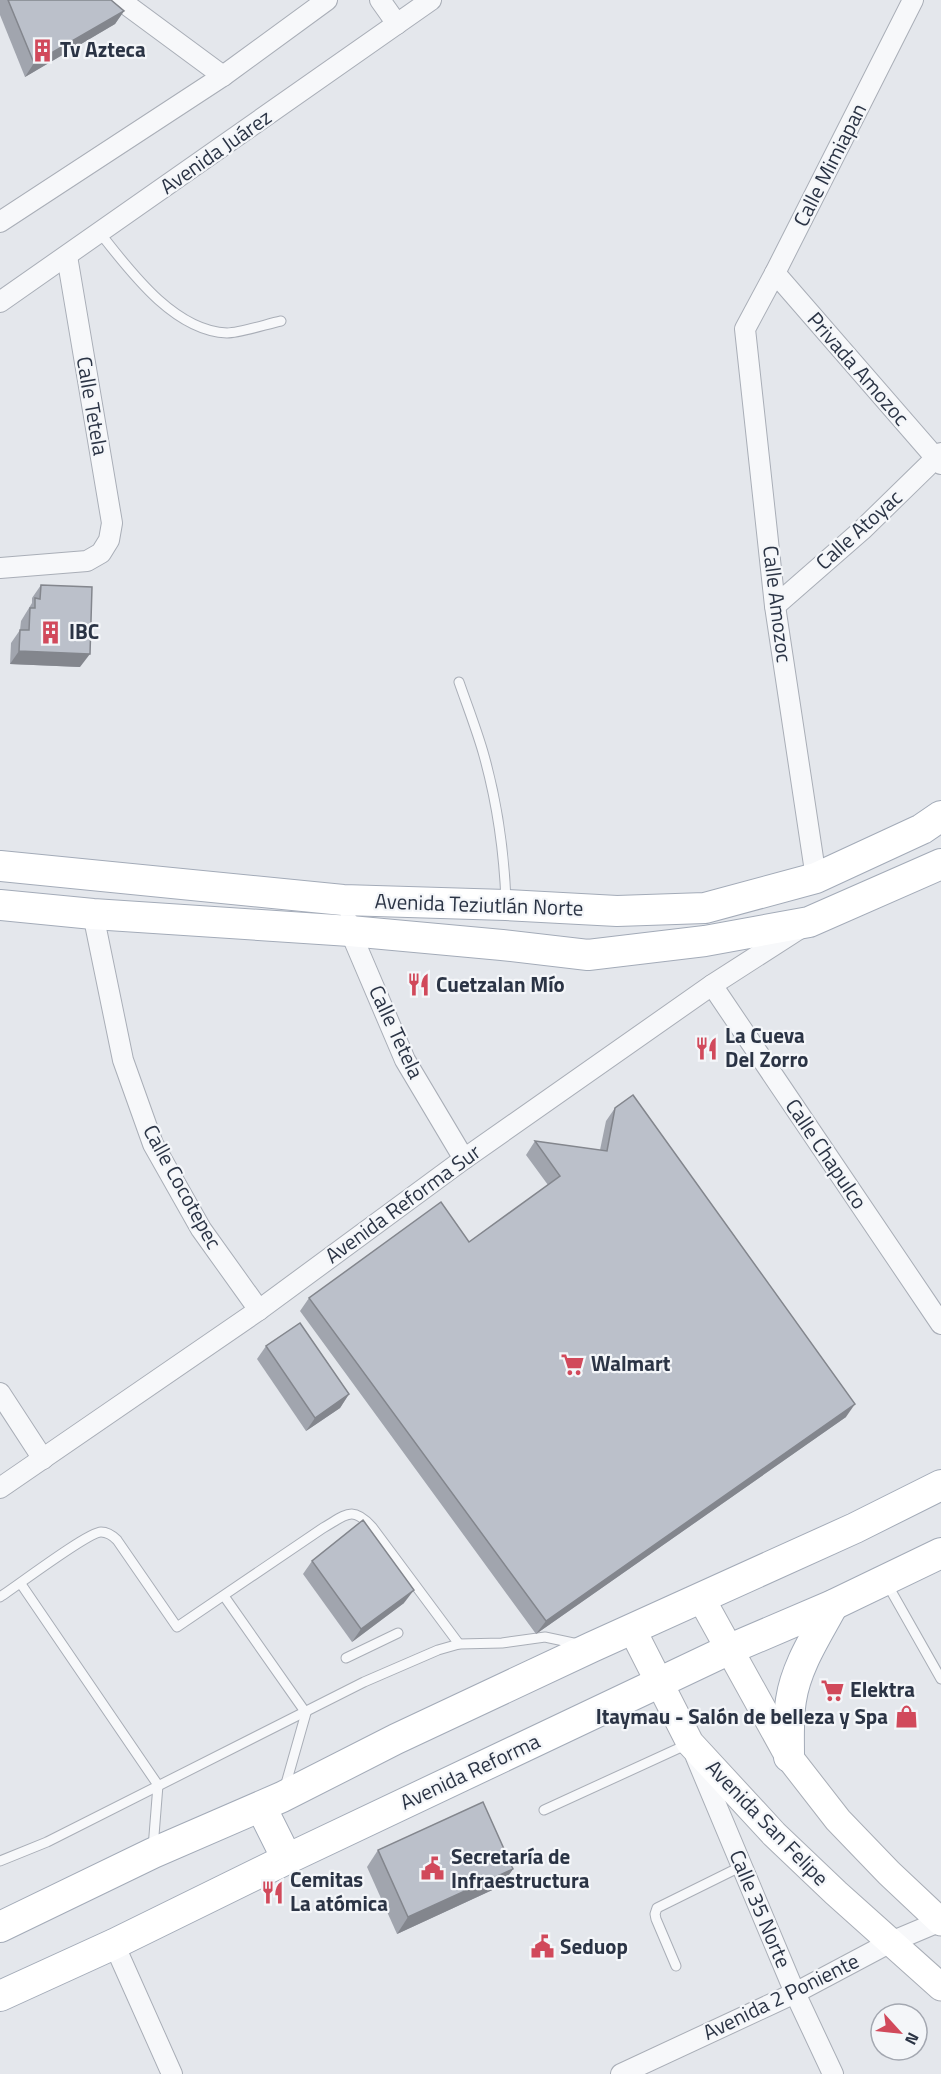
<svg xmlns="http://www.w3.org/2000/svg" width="941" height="2074" viewBox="0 0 941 2074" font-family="'Titillium Web',sans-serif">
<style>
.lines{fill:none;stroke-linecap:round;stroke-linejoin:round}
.lane-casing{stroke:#a9aeb7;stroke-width:11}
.street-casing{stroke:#a9aeb7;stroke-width:22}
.secondary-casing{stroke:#a9aeb7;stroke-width:29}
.primary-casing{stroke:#a3abb8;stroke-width:32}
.lane{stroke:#f7f8fa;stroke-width:9}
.street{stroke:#f7f8fa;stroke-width:20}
.secondary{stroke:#fff;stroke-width:27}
.primary{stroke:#fff;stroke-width:30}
.wall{fill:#a1a5ae}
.shaded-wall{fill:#83868d}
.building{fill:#bbc0ca;stroke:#83868d;stroke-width:1.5}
.labels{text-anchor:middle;stroke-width:4.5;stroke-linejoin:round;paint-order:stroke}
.poi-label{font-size:21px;font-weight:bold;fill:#2b3445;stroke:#f4f6f9;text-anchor:start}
.street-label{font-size:21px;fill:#2b3445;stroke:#f4f6f9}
</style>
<rect width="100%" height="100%" fill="#e4e7ec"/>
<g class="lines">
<defs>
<g id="lane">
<path d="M100,233C130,271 174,331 227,333C240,333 267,324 281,321"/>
<path d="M459,682C467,705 476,728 483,752C497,801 504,850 506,901"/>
<polyline points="886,1582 941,1679"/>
<polyline points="21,1584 158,1785 153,1848"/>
<polyline points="224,1596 306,1713 285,1787"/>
<path d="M0,1597C17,1586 88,1532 101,1532C107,1532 113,1536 117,1540L177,1627L323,1528C346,1515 352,1505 372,1527L459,1644"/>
<polyline points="346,1658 398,1633"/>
<polyline points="544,1810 688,1744"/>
<polyline points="0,1861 47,1842 364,1682 438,1650 459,1644 502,1643 545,1637 578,1644"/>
<polyline points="676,1966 656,1919 655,1914 657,1908 742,1866"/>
</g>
<g id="street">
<polyline points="120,0 223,76"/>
<polyline points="380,0 397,24"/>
<polyline points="0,222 223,76 327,0"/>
<polyline points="775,273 941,464"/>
<polyline points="0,302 431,0"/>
<polyline points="0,568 87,561 101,553 109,540 112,523 67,256"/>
<polyline points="775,606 862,530 941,453"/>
<polyline points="816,878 775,606 745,329 775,273 913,0"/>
<polyline points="93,914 123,1060 153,1144 201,1229 259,1310"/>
<polyline points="348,922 350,931 405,1060 464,1159"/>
<polyline points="712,985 941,1324"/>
<polyline points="0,1393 43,1459"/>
<polyline points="0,1488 259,1310 464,1159 712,985 799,929"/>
<polyline points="696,1757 795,1993 833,2074"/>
<polyline points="114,1944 172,2074"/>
<polyline points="621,2074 795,1993 891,1942 941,1921"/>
</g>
<g id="secondary">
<polyline points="701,1598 789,1757 838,1820 889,1873 941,1922"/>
<polyline points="632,1629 690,1743 774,1834 836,1893 941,1987"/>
</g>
<g id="primary">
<polyline points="0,866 343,900 506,905 617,911 705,908 816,878 922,829 941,816"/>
<polyline points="0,905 93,914 350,931 502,945 588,955 705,941 809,922 941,864"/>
<path d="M789,1757C789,1738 788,1718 791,1700C796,1666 817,1635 833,1605"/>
<polyline points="261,1807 287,1859"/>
<polyline points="0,1927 153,1853 282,1797 396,1739 592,1647 855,1528 941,1485"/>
<polyline points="0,1996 114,1944 287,1859 730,1649 833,1605 941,1553"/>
</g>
</defs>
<use href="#lane" class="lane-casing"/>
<use href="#street" class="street-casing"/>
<use href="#secondary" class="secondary-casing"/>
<use href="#primary" class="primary-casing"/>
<use href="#lane" class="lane"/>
<use href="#street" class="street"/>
<use href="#secondary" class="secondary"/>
<use href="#primary" class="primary"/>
</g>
<g class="wall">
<polygon points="0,0 111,0 124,11 115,24 25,77 0,15"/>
<polygon points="41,585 80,667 10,664 11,643 20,630 21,621 32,603 32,598"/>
<polygon points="615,1108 846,1417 536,1634 300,1311 309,1298 469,1242 548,1185 526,1155 535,1141 600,1150 606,1121"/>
<polygon points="266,1346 349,1394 340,1408 306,1431 257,1359"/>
<polygon points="312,1561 404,1603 352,1642 303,1574"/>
<polygon points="378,1850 513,1869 501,1886 397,1934 367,1867"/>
</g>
<g class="shaded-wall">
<polygon points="124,11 115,24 25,77 34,63"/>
<polygon points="19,651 90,654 80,667 10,664"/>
<polygon points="349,1394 340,1408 306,1431 315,1418"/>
<polygon points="855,1404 846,1417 536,1634 546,1621"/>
<polygon points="414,1590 404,1603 352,1642 361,1629"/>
<polygon points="513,1869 501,1886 397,1934 408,1917"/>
</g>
<g class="building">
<polygon points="8,0 111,0 124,11 34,63"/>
<polygon points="41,585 92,587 90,654 19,651 20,630 29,630 30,608 35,608 35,598 40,599"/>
<polygon points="633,1095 855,1404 546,1621 309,1298 441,1202 469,1242 560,1176 535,1141 607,1151 615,1108"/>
<polygon points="300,1323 349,1394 315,1418 266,1346"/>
<polygon points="363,1520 414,1590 361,1629 312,1561"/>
<polygon points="483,1802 513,1869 408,1917 378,1850"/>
</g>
<defs>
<symbol id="building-bare" viewBox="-9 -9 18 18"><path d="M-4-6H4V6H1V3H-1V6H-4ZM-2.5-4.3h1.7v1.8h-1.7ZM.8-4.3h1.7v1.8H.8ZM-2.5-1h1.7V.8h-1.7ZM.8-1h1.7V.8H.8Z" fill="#d1495b" stroke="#f4f6f9" stroke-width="2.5" paint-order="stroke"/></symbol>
<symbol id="restaurant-bare" viewBox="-9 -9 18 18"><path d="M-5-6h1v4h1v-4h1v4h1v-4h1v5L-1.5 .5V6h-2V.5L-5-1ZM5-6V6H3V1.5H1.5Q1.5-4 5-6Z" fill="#d1495b" stroke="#f4f6f9" stroke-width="2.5" paint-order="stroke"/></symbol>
<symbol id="supermarket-bare" viewBox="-9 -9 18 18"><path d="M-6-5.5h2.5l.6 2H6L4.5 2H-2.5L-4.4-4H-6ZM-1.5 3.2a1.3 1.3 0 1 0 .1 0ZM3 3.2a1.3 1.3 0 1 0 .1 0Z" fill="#d1495b" stroke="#f4f6f9" stroke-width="2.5" paint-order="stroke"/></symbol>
<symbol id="shop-bare" viewBox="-9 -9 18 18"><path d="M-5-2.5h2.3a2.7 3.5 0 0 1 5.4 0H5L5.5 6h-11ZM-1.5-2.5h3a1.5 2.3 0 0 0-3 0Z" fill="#d1495b" stroke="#f4f6f9" stroke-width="2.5" paint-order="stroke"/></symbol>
<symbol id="civic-bare" viewBox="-9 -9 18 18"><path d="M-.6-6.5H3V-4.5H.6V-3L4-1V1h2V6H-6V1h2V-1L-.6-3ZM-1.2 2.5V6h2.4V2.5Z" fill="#d1495b" stroke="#f4f6f9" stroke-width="2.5" paint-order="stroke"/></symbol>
</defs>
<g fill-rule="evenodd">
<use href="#building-bare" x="26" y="34" width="33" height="33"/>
<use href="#building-bare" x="34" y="616" width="33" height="33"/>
<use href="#restaurant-bare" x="402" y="968" width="33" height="33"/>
<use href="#restaurant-bare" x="690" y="1032" width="33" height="33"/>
<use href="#supermarket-bare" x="556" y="1348" width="33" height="33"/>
<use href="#supermarket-bare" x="816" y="1674" width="33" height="33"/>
<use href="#shop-bare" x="890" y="1700" width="33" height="33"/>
<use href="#civic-bare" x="416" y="1852" width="33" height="33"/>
<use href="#restaurant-bare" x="256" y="1876" width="33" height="33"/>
<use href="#civic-bare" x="526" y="1930" width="33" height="33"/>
</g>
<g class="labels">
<g class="poi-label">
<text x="60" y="57">Tv Azteca</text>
<text x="69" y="639">IBC</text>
<text x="436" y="992">Cuetzalan Mío</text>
<text x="725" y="1043">La Cueva<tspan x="725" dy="24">Del Zorro</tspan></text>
<text x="591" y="1371">Walmart</text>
<text x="850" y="1697">Elektra</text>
<text x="888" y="1724" text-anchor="end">Itaymau - Salón de belleza y Spa</text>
<text x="451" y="1864">Secretaría de<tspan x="451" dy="24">Infraestructura</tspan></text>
<text x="290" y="1887">Cemitas<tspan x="290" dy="24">La atómica</tspan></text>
<text x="560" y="1954">Seduop</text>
</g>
<g class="street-label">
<text transform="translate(216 152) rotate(-35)" y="7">Avenida Juárez</text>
<text transform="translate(830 165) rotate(-63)" y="7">Calle Mimiapan</text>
<text transform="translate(858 369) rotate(49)" y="7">Privada Amozoc</text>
<text transform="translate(92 406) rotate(80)" y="7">Calle Tetela</text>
<text transform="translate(859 530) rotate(-42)" y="7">Calle Atoyac</text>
<text transform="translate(777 604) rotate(83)" y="7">Calle Amozoc</text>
<text transform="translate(479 905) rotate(2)" y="7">Avenida Teziutlán Norte</text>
<text transform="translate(396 1032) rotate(65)" y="7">Calle Tetela</text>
<text transform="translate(826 1154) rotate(56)" y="7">Calle Chapulco</text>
<text transform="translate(182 1187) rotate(61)" y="7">Calle Cocotepec</text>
<text transform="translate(403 1204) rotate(-36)" y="7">Avenida Reforma Sur</text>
<text transform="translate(470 1772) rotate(-25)" y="7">Avenida Reforma</text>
<text transform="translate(767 1823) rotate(46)" y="7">Avenida San Felipe</text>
<text transform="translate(760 1909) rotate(67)" y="7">Calle 35 Norte</text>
<text transform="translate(781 1997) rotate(-26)" y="7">Avenida 2 Poniente</text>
</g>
</g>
<g transform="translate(899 2032) rotate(117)"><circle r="28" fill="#f4f6f9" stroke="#a4a8b1" stroke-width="1.5"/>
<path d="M0-4.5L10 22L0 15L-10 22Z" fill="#d1495b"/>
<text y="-9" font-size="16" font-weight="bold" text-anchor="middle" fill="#2b3445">N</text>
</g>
</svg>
